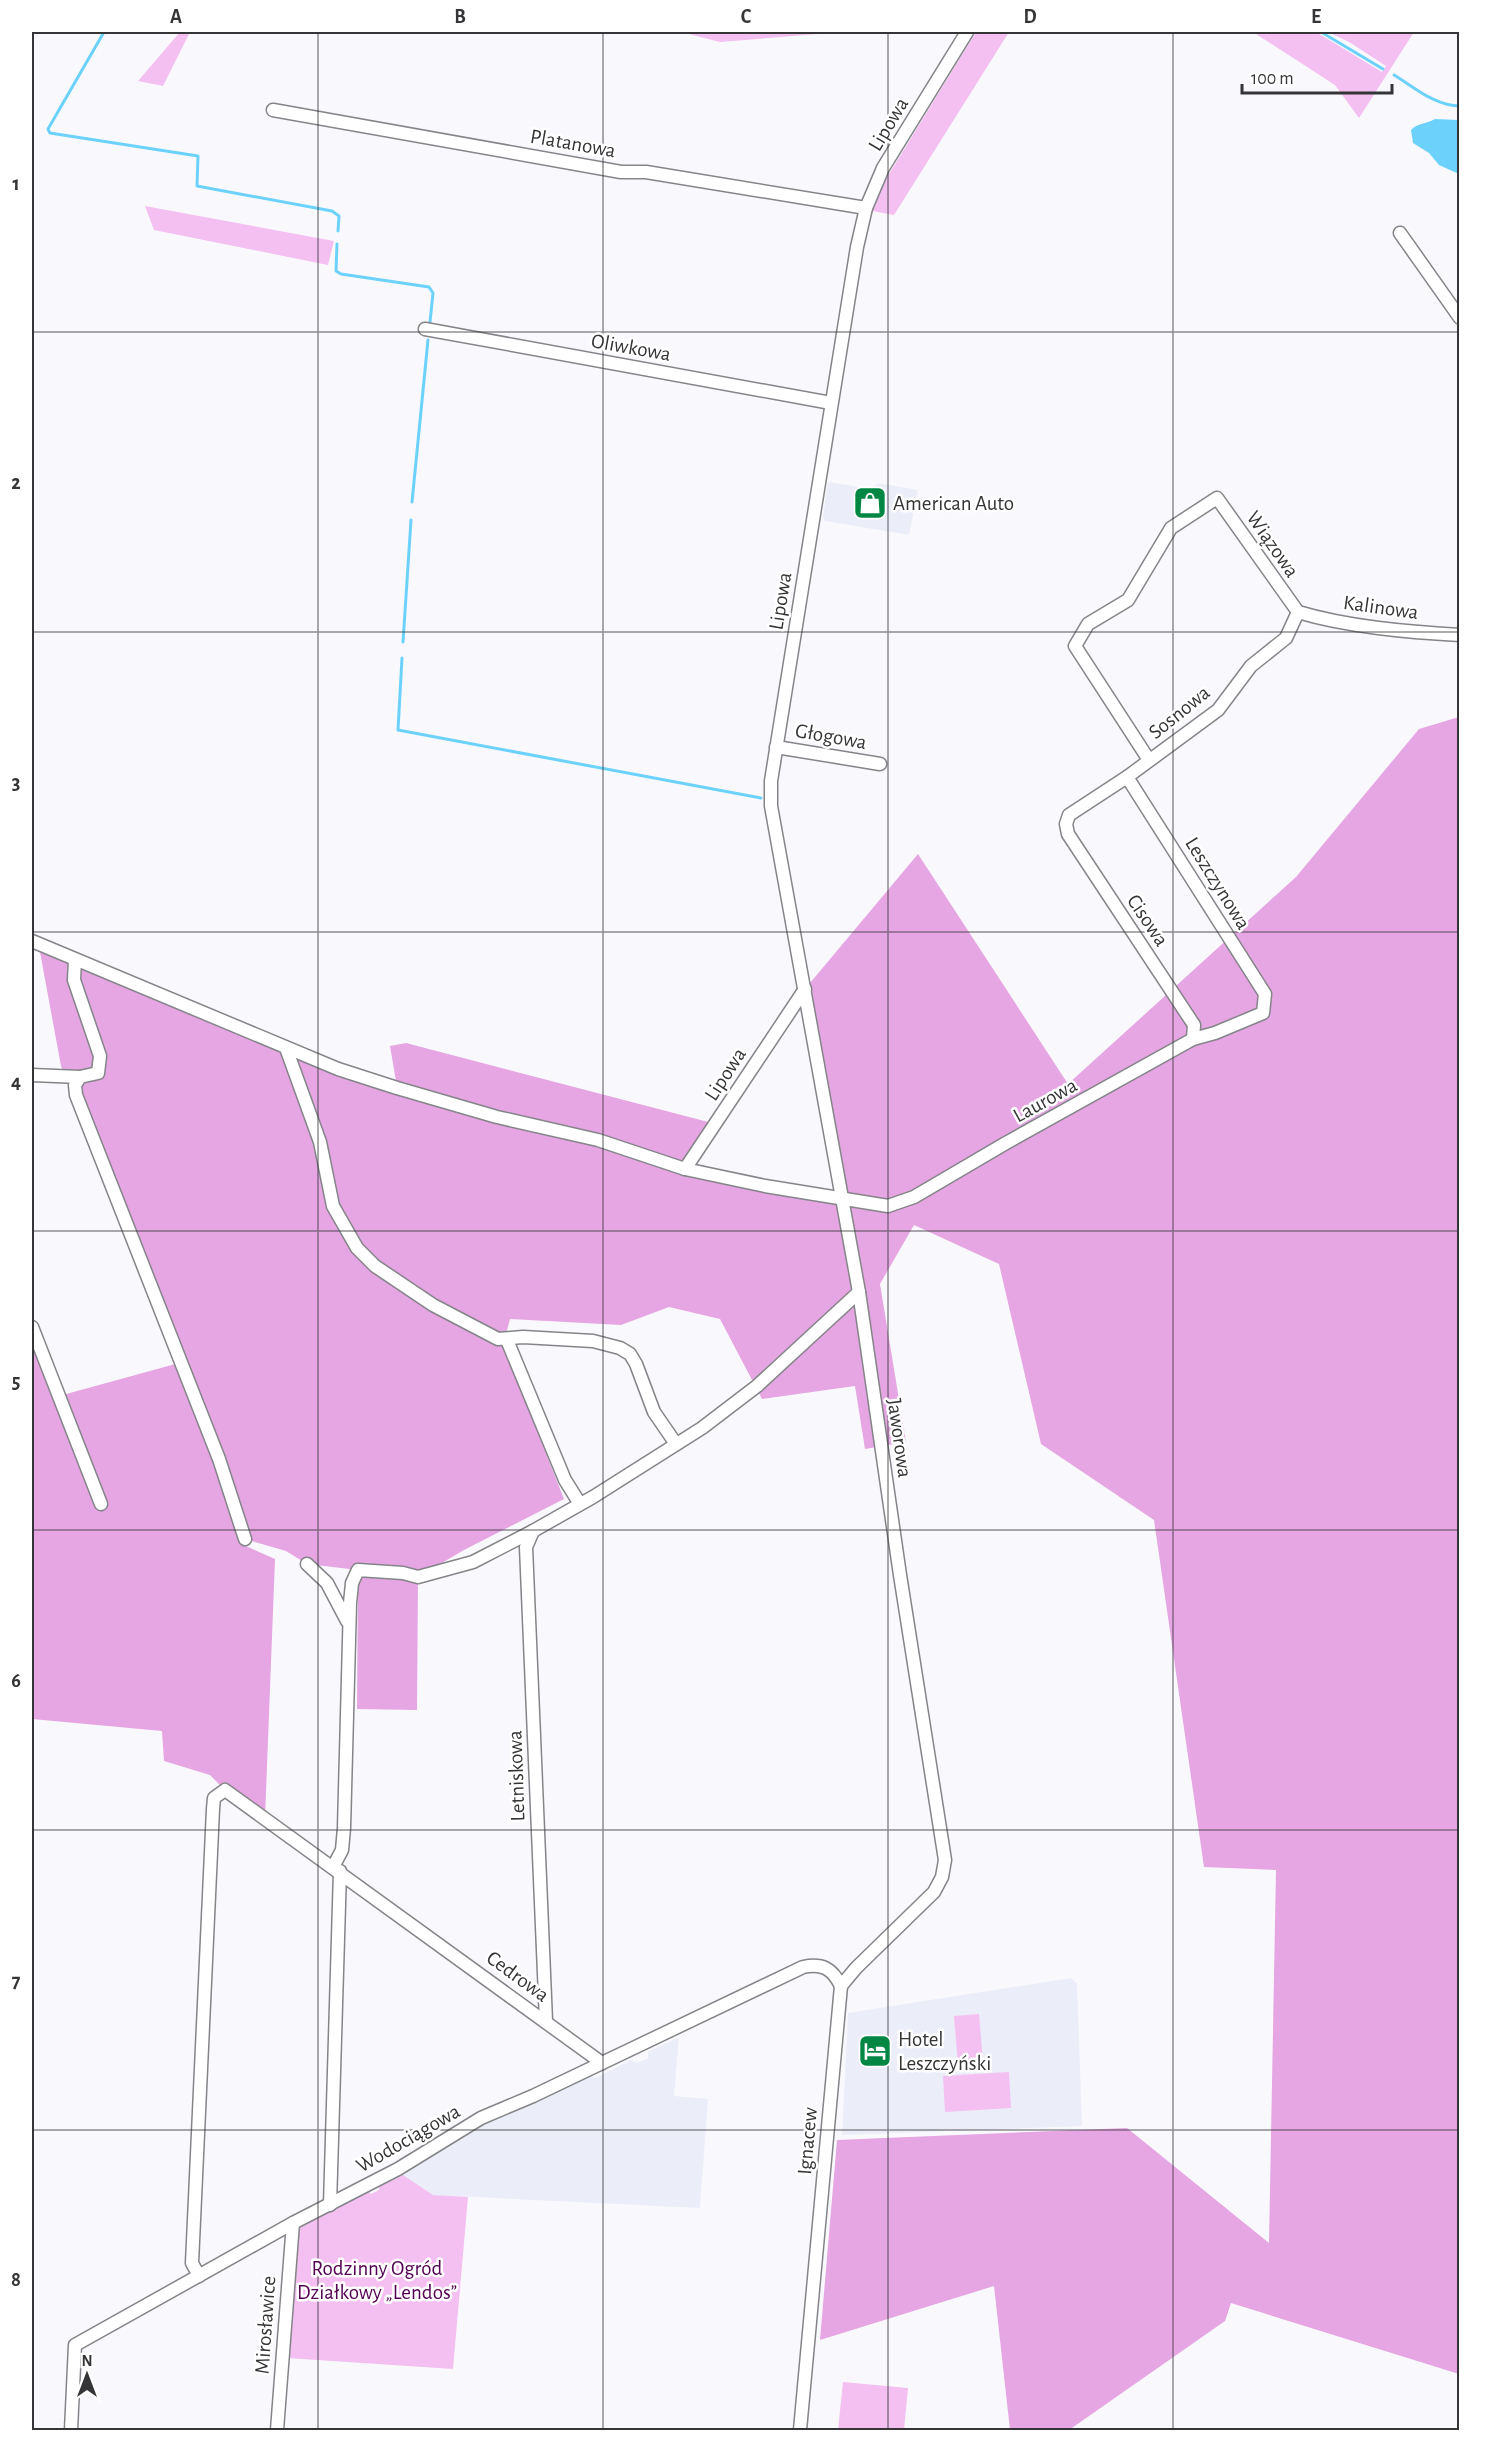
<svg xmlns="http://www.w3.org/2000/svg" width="1491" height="2462" viewBox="0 0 1491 2462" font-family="'Alegreya Sans',sans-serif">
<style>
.built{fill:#ebedf8}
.green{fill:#f4bff1}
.forest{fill:#e6a5e3}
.water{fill:#6cd2fc}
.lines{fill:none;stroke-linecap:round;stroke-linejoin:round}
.stream{stroke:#6cd2fc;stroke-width:3}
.minor-casing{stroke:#848588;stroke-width:15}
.minor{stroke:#fff;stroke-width:12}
.grid{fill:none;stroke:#353537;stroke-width:1.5;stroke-opacity:0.55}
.labels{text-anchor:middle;stroke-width:5;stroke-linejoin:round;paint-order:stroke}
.street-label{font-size:21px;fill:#353537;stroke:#fff}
.poi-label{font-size:21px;fill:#353537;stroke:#fff;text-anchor:start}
.park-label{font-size:21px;fill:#520052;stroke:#fff}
.neatline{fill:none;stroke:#353537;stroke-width:2}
.grid-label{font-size:20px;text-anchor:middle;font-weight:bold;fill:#353537}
</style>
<rect width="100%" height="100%" fill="#f9f9fd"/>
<g class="built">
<polygon points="828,482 872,489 878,483 918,490 909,535 825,521 823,517"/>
<polygon points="1071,1978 1077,1984 1082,2126 842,2135 848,2013"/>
<polygon points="679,2037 674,2096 708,2099 700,2208 433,2195 403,2175 474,2126 590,2076 595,2078 631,2060 637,2063 648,2058 648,2052"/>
</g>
<g class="green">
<polygon points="180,32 190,32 163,86 138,81"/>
<polygon points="681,32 842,32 720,42"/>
<polygon points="976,32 1009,32 894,215 867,210"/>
<polygon points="1253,32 1316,32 1382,72 1386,66 1349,42 1328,32 1414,32 1359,118 1335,85"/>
<polygon points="145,206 334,241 328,265 154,230"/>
<polygon points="979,2014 983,2063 958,2065 954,2016"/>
<polygon points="1009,2072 1011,2108 945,2112 943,2076"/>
<polygon points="403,2175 433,2195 468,2197 453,2369 287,2358 295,2228 369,2192 371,2194 379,2190 379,2187"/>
<polygon points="843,2382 908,2388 904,2430 838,2430"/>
</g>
<polygon class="forest" points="1459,717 1459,2374 1231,2303 1225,2321 1069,2430 1010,2430 994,2286 820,2340 837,2140 1127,2128 1269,2243 1276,1870 1204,1867 1154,1520 1041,1444 999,1264 914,1225 880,1284 906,1442 865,1449 855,1386 762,1399 720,1319 669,1307 621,1325 510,1319 503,1345 564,1499 464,1550 418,1577 417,1710 357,1709 358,1570 307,1564 286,1551 245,1539 223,1475 241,1544 275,1559 265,1818 225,1790 210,1775 164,1761 162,1731 32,1719 32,1333 59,1396 179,1363 61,1066 40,952 286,1048 397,1087 390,1046 406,1043 716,1124 686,1169 843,1200 805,989 918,854 1068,1084 1296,877 1419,729"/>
<path class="water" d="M1435,119L1459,120V174L1439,165L1429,153L1413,143L1411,130C1417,123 1427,124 1435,119Z"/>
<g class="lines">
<g class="stream">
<polyline points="104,32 48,129 50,133 198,156 197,186 332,211 339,216 338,231"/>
<polyline points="1321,32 1383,69"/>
<path d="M1394,75C1414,87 1435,106 1460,106"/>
<polyline points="337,244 336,271 341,274 429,287 433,293 430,322"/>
<polyline points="412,502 428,340"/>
<polyline points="403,642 411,520"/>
<polyline points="402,658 398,730 761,798"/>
</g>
<defs>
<g id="minor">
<polyline points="273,110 621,172 646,172 866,208"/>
<polyline points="1400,233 1460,318"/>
<polyline points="425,329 831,403"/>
<path d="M1298,612C1348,627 1408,632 1460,635"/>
<polyline points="776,747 880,764"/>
<polyline points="1149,760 1075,646 1088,624 1128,600 1171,528 1217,498 1298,612"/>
<polyline points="32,941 338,1069 397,1088 497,1117 598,1140 685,1169 765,1186 888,1206 914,1197 1006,1143 1193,1039 1215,1033 1263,1013 1265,994 1127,777"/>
<polyline points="75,960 74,980 100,1056 98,1073 80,1077 75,1085 76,1095 219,1459 245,1539"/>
<polyline points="1193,1039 1194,1025 1068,834 1066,824 1069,815 1127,777 1218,710 1251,666 1286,638 1298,612"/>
<polyline points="286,1048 320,1142 333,1206 357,1248 375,1266 433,1305 498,1339 523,1337 593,1341 620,1348 630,1354 636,1364 654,1412 676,1444"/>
<polyline points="32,1075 80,1077"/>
<polyline points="685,1169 805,989"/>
<polyline points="32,1327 101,1504"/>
<polyline points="507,1340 565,1480 580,1504"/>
<polyline points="533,1531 526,1547 546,2021"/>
<polyline points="307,1564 327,1583 347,1621"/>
<polyline points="333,1867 342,1850 344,1828 350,1603 352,1583 358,1570 403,1573 418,1577 473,1562 533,1531 593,1497 702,1428 757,1386 859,1292"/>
<polyline points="330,2205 340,1871"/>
<polyline points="199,2276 192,2263 213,1809 214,1798 225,1790 602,2063"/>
<path d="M71,2430L75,2345L293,2223L398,2169L481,2118L533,2096L803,1967C822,1963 832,1968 841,1986"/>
<polyline points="277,2430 293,2223"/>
<polyline points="800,2430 841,1986 856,1968 934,1892 942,1877 945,1860 900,1575 859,1292 771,806 771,781 857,247 866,208 883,168 967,32"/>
</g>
</defs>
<use href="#minor" class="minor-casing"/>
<use href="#minor" class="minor"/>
</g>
<path class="grid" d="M318,32V2430M603,32V2430M888,32V2430M1173,32V2430M32,332H1460M32,632H1460M32,932H1460M32,1231H1460M32,1530H1460M32,1830H1460M32,2130H1460"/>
<defs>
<symbol id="shop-square" viewBox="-11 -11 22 22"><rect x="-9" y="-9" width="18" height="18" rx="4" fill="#018743" stroke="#fff"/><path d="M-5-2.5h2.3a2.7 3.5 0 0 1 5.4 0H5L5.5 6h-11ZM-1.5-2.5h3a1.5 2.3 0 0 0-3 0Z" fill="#fff"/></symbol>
<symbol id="hotel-square" viewBox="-11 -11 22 22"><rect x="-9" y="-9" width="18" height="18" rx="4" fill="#018743" stroke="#fff"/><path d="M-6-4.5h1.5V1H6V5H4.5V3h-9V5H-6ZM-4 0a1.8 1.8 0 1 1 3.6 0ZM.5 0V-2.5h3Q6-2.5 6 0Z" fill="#fff"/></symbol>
</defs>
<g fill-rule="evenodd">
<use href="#shop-square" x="851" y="484" width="38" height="38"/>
<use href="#hotel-square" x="856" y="2032" width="38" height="38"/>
</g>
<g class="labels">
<g class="street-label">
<text transform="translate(888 124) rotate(-59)" y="7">Lipowa</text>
<text transform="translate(573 143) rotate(10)" y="7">Platanowa</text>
<text transform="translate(631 347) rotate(10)" y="7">Oliwkowa</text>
<text transform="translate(1273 544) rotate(55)" y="7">Wiązowa</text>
<text transform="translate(780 601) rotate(-81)" y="7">Lipowa</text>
<text transform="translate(1381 607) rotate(8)" y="7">Kalinowa</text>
<text transform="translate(1179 712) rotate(-39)" y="7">Sosnowa</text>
<text transform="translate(831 736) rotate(10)" y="7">Głogowa</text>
<text transform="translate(1218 883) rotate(58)" y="7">Leszczynowa</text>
<text transform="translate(1148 920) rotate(56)" y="7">Cisowa</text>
<text transform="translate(725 1074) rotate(-57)" y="7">Lipowa</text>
<text transform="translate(1045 1100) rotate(-29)" y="7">Laurowa</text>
<text transform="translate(900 1438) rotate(82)" y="7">Jaworowa</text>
<text transform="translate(516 1776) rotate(-92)" y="7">Letniskowa</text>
<text transform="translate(518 1976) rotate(36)" y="7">Cedrowa</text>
<text transform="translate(408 2138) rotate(-30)" y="7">Wodociągowa</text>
<text transform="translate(807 2141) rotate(-85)" y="7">Ignacew</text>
<text transform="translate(265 2325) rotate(-86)" y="7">Mirosławice</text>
</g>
<g class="poi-label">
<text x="893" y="510">American Auto</text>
<text x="898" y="2046">Hotel<tspan x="898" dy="24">Leszczyński</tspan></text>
</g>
<g class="park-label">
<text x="377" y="2275">Rodzinny Ogród<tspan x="377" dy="24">Działkowy „Lendos”</tspan></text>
</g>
</g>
<rect width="1491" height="2462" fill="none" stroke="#ffffff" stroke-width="66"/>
<g transform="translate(87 2375)" stroke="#ffffff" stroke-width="4.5" paint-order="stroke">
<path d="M0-4.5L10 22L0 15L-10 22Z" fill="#353537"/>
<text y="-9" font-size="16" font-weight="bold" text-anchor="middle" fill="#353537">N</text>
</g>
<path d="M1242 84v9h150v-9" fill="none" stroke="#353537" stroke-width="3"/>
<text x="1251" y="84" font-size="18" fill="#353537" stroke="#ffffff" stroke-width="4.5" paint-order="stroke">100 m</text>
<rect x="33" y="33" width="1425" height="2396" class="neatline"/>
<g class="grid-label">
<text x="176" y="23">A</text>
<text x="460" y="23">B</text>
<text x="746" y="23">C</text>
<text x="1030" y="23">D</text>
<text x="1316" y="23">E</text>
<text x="16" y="190">1</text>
<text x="16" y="489">2</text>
<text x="16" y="789">3</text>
<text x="16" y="1088">4</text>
<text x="16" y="1388">5</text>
<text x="16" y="1687">6</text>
<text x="16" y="1987">7</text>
<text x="16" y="2286">8</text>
</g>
</svg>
